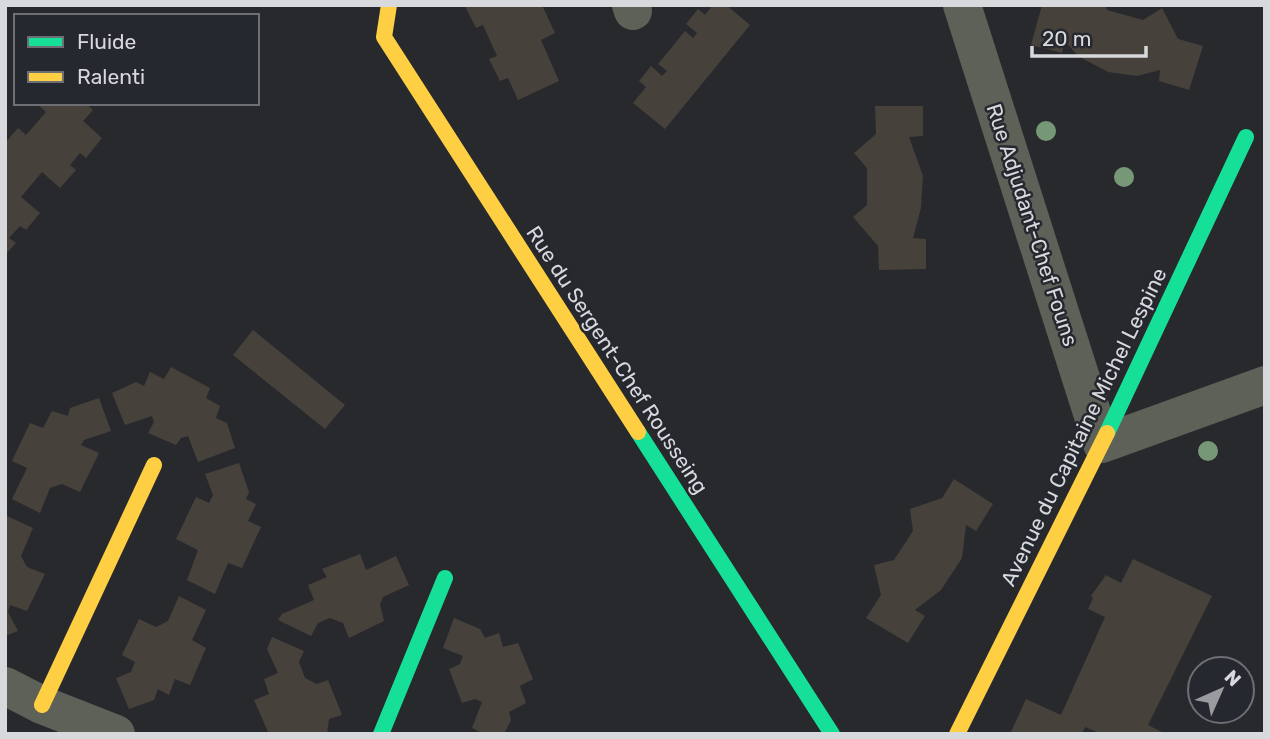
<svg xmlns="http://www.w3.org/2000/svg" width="1270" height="739" viewBox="0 0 1270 739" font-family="Rubik,sans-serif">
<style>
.building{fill:#47413c}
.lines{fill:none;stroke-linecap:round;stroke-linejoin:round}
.street{stroke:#5e6157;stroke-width:38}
.fast{stroke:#16e098;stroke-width:16}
.slow{stroke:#ffcf43;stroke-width:16}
.tree{fill:#779877}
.labels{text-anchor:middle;stroke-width:5;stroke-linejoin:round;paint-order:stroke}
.street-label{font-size:21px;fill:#d8d9dd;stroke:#26282f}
</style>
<rect width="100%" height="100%" fill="#28292d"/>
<g class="building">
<polygon points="542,5 555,33 541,40 559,81 518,100 508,78 500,81 489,59 497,56 483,25 476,28 465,6"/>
<polygon points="713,5 726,5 750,25 665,129 633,103 646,87 639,81 651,66 662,76 667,71 658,64 685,31 693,38 697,33 686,24 698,9 705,15"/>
<polygon points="1042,5 1105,5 1107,10 1143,20 1162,8 1178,39 1203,46 1189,90 1159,81 1160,70 1137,76 1108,72 1078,56 1065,41 1062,53 1031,45"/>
<polygon points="36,103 85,103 93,110 83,121 102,138 86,158 80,153 70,165 76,170 60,188 42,172 21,197 40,213 26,230 20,226 9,238 16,243 5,255 5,143 18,128 26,135 46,112"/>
<polygon points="875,106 923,106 923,136 909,137 923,176 921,208 913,238 926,239 926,269 879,270 878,246 853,217 867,205 867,168 854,153 876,134"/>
<polygon points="253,330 345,405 325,429 233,355"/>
<polygon points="171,367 210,388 206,398 220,406 216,418 227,423 235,448 198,462 188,436 181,438 176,445 148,433 154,422 152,416 125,425 112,393 136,382 144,386 150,372 164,379"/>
<polygon points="99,398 111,431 84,440 81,445 99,453 80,492 62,484 50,488 40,513 12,499 27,468 12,461 30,423 43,428 52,411 68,416 70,408"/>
<polygon points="239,463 249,492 246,499 256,504 248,521 261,527 242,568 228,563 215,594 187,580 198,550 176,539 196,497 209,503 213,495 205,474"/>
<polygon points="954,479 993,504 976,531 966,525 962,558 941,590 915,610 925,616 908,643 866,618 881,595 874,565 894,560 913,531 910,509 942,498"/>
<polygon points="5,515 33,528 21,556 27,567 45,574 27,611 10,605 8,612 18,631 5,636"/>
<polygon points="360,554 366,570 396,556 409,585 383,597 380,605 384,621 349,638 343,623 330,618 318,623 311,636 278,620 282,614 314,600 308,585 327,577 322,569"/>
<polygon points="1133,559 1212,596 1148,725 1166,734 1102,734 1085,727 1082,734 1010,734 1026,699 1061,715 1105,617 1088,609 1093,598 1091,596 1106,575 1121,583"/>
<polygon points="179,596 206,610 192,640 206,648 190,685 175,679 169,695 158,689 154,700 129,709 116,678 131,672 135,662 122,655 139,619 156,627 168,621"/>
<polygon points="454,618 480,629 485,638 499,633 503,647 518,643 533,679 520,686 526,703 509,712 511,720 504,734 484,734 472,728 482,702 475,699 462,703 449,669 460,664 463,656 443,648"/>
<polygon points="272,637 304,651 299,662 305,678 317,684 328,680 342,715 329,719 327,734 269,734 254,700 269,694 264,679 278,673 267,649"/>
</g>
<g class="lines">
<g class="street">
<polyline points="631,5 633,11"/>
<polyline points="962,5 1102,444 1265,385"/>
<polyline points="5,686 42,705 116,734"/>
</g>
<g class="fast">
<polyline points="638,432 832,734"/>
<polyline points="1107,433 1246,137"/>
<polyline points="381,734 445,578"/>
</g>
<g class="slow">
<polyline points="389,5 384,37 638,432"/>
<polyline points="42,705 154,465"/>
<polyline points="957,734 1107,433"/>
</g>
</g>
<g class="tree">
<circle cx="1046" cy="131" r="10"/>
<circle cx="1124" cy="177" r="10"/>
<circle cx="1208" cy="451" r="10"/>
</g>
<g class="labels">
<g class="street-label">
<text transform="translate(1032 225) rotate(72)" y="7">Rue Adjudant-Chef Founs</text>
<text transform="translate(617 360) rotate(57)" y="7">Rue du Sergent-Chef Rousseing</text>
<text transform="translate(1084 427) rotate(-64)" y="7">Avenue du Capitaine Michel Lespine</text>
</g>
</g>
<rect width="1270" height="739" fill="none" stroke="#d8d9dd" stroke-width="14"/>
<rect x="14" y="14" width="245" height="91" fill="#26282f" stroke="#6d6f75" stroke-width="2"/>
<rect x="28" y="37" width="35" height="10" fill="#16e098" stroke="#6d6f75" stroke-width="2"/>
<text x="77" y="49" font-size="21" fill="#d8d9dd">Fluide</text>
<rect x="28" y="72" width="35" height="10" fill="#ffcf43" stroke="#6d6f75" stroke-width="2"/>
<text x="77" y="84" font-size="21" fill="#d8d9dd">Ralenti</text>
<g transform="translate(1221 690) rotate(45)"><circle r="33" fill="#26282f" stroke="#6d6f75" stroke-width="2"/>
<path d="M0-5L12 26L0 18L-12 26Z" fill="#9a9b9f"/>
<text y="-10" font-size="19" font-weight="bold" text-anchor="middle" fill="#d8d9dd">N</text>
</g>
<path d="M1032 46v10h114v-10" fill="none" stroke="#d8d9dd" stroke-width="3.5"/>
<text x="1042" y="46" font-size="21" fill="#d8d9dd" stroke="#26282f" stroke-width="5" paint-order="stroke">20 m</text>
</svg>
